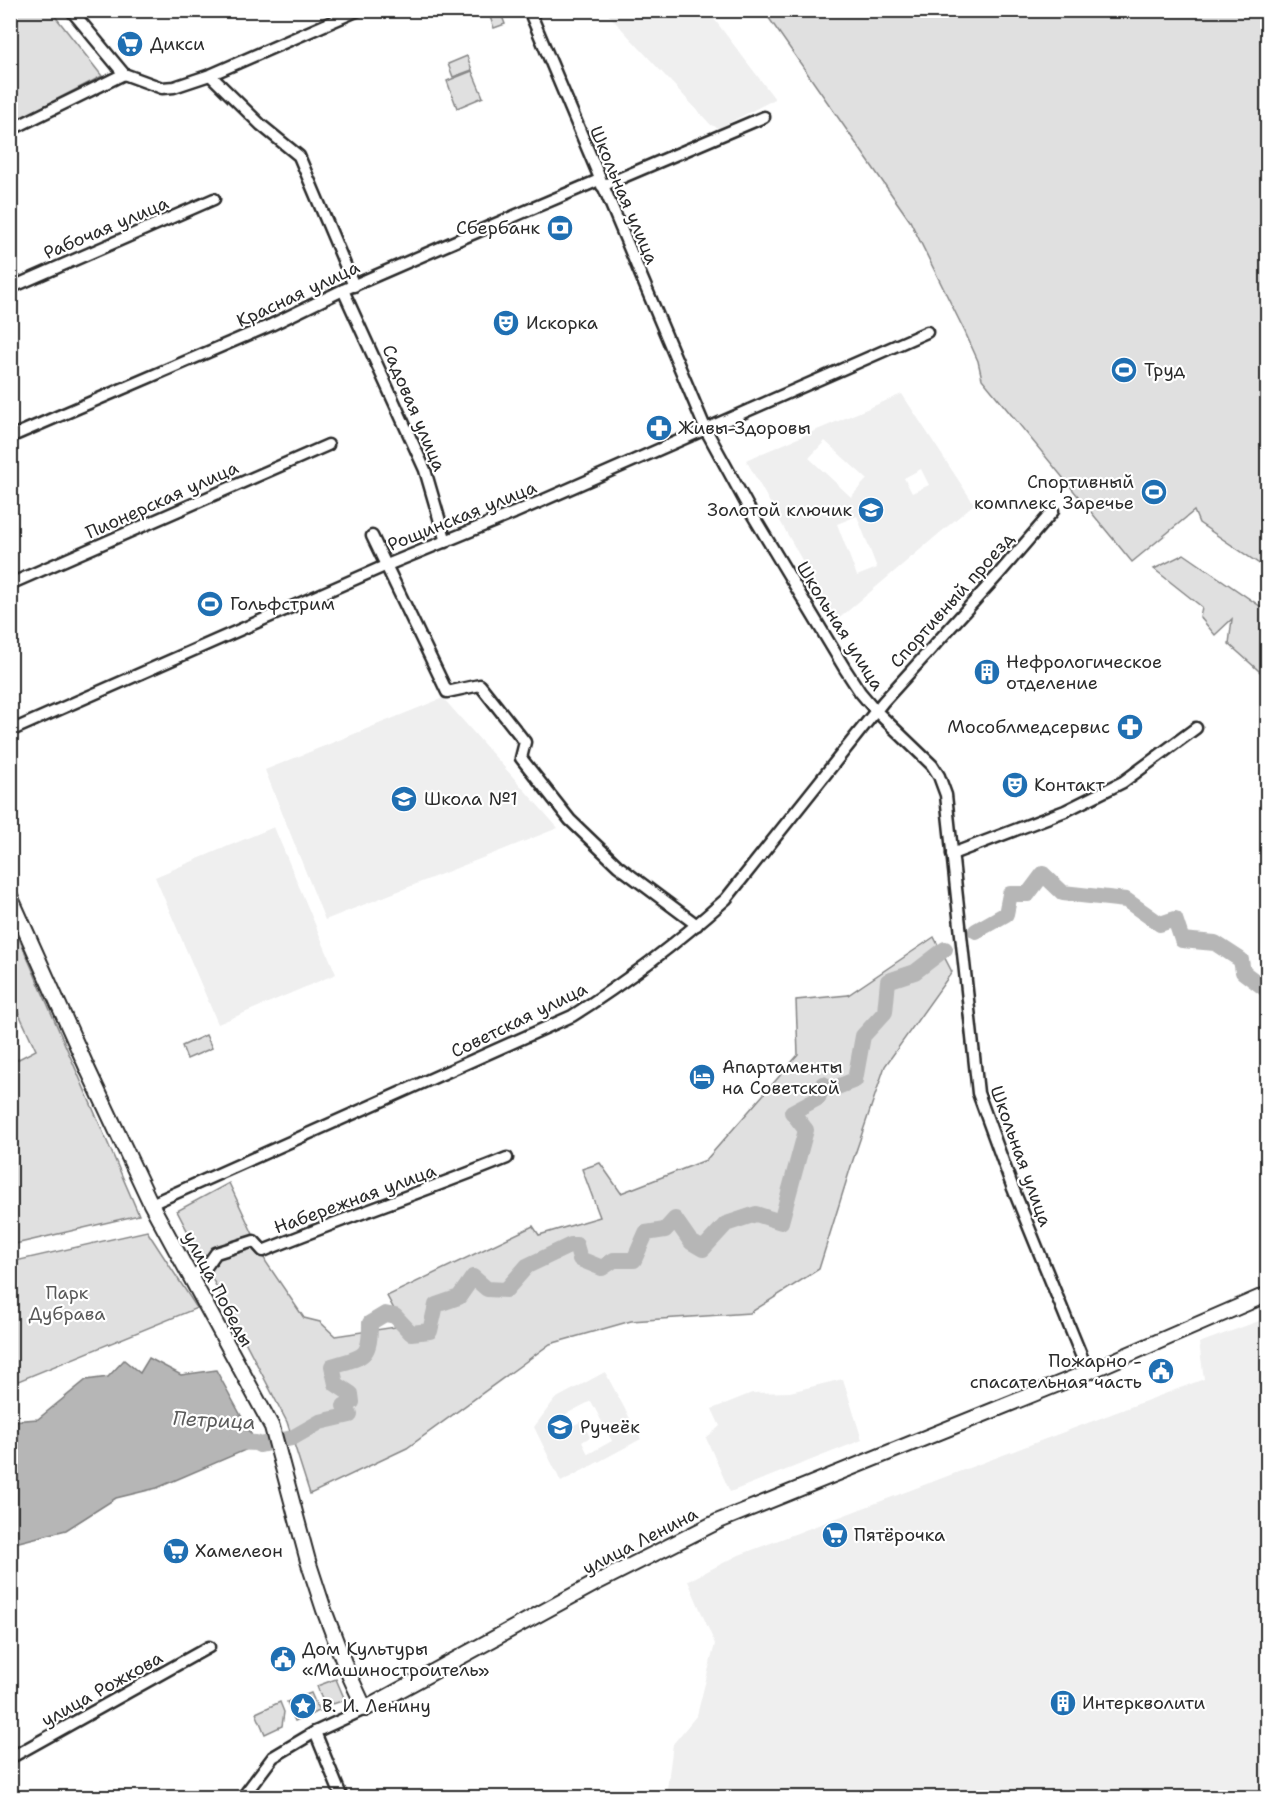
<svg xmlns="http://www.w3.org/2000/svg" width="1278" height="1808" viewBox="0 0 1278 1808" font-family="'Shantell Sans',sans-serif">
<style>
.built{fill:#efefef;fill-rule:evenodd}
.green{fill:#e0e0e0;stroke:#868686;stroke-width:1.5}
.water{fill:#b6b6b6;stroke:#7e7e7e;stroke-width:1.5}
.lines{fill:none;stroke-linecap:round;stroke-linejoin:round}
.river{stroke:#b6b6b6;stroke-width:16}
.minor-casing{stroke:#2b2b2b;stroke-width:15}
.major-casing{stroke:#2b2b2b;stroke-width:18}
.minor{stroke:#fff;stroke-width:10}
.major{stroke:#fff;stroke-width:14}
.rail{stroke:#2b2b2b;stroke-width:3}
.labels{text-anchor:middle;stroke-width:4.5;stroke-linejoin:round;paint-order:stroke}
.poi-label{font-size:18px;fill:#2b2b2b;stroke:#fff;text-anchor:start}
.street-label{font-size:18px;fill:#2b2b2b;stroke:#fff}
.park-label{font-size:18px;fill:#585858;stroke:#fff}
.water-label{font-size:20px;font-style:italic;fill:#5c5c5c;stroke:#fff}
</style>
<rect width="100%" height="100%" fill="#fff"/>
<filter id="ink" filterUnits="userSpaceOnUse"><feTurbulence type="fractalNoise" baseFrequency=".0167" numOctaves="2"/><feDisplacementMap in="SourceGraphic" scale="12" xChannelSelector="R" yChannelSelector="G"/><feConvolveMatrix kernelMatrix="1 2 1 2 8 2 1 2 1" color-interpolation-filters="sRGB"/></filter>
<g filter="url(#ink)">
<g class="built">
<polygon points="605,11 708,11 775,99 719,128 711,125"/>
<path d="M902,394L974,504L836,621L746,460ZM825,441L867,479L851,497L809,458ZM921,469L929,485L912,493L904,478ZM857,516L877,568L857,576L837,524Z"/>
<polygon points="443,698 558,828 325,920 265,770"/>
<polygon points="274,827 336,974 218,1024 155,877"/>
<polygon points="1267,1318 1267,1797 666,1797 673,1744 697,1715 715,1644 688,1581 739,1555 1204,1379 1199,1343"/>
<path d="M605,1372L641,1439L561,1482L534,1427L555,1399ZM591,1401L612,1441L588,1454L582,1442L590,1437L582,1421L572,1426L566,1414Z"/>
<polygon points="843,1379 862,1440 730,1492 706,1438 720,1426 712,1409 752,1393 790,1392"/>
</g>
<g class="green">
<polygon points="11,10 51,11 102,76 11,123"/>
<polygon points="500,11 505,24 494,28 489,14"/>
<polygon points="764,11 1267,11 1267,569 1199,523 1194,511 1132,562 982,379 978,361 965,332 910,221"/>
<polygon points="467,56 472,70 453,77 448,64"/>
<polygon points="472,71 483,97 457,108 447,81"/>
<polygon points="1184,554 1267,611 1267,678 1229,644 1232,619 1215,635 1200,617 1202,607 1154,569"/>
<polygon points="11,920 139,1215 11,1245 11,1063 36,1050 11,997"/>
<polygon points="934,937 952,972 885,1066 852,1163 819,1269 750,1313 631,1321 550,1344 407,1448 310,1494 287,1422 177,1211 229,1183 266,1262 304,1318 320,1322 335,1336 403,1326 387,1296 533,1226 539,1235 600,1217 582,1169 600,1163 621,1193 706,1160 798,1055 796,1000 848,995"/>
<polygon points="206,1035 212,1048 187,1059 182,1046"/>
<polygon points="147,1231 197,1308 11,1384 11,1262"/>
<polygon points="336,1679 345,1700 333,1704 321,1697 317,1686"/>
<polygon points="311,1693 319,1711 295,1721 287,1702"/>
<polygon points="280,1702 284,1712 282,1726 265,1734 256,1713"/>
</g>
<polygon class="water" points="149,1358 181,1375 216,1370 257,1445 157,1488 116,1498 66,1530 11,1544 11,1421 38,1419 86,1380 108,1377 124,1360 140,1373"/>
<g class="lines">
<g class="river">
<polyline points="976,931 1006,914 1010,894 1028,894 1043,874 1063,893 1126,900 1160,924 1175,919 1182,940 1215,943 1241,960 1243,972 1268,991"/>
<path d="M234,1442L256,1443L260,1445L292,1438L320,1422L350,1415L344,1406L352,1402L351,1394L336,1384L332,1366C364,1356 370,1359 370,1323L385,1314L395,1316L411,1333L430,1331L436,1305L459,1297L473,1277L487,1289L506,1290L527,1266L571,1245H576L580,1259L602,1268L614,1260H634L646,1233L665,1230L675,1219L691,1242L703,1249L726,1224L756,1214L781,1222L806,1130L792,1112L818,1098L823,1084L832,1089L855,1080L863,1036L885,1012L888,981L915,972L945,949"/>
</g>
<defs>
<g id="minor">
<polyline points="71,10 124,74 162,88 174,87 210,75 359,10"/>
<polyline points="529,10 706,430 752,514 845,669 860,692 876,711 932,765 939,776 946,795 978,1093 1012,1186 1088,1372"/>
<polyline points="210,75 261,125 299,156 354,286"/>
<polyline points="10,130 124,74"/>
<polyline points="602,186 764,117"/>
<polyline points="10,288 214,199"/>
<polyline points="343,290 425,470 446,542"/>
<polyline points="10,437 271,325 343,290 458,240 599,180"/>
<polyline points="372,536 447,692 480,685 525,742 521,758 570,820 618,866 697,925"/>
<polyline points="10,584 328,445"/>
<polyline points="10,731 387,565 514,513 927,332"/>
<polyline points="952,854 1065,811 1123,782 1196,728"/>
<path d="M151,1204L572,1016C626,982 678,942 726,899L883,702L997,576L1053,511"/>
<path d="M191,1276L206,1267L216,1253L254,1241L263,1251C344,1218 426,1191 507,1158"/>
<polyline points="315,1732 342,1798"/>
<polyline points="10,1758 209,1647"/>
<polyline points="242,1798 273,1757 315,1732 365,1709"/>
</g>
<polyline id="major" points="10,896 88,1070 151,1204 272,1427 308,1561 324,1610 346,1668 365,1709 594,1584 719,1521 1088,1372 1268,1294"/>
</defs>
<use href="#minor" class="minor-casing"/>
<use href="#major" class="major-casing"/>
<use href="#minor" class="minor"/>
<use href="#major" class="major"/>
<polyline class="rail" points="1252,1798 1268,1790"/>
</g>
</g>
<defs>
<symbol id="supermarket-disc" viewBox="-11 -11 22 22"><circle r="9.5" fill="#1f6fb2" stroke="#fff"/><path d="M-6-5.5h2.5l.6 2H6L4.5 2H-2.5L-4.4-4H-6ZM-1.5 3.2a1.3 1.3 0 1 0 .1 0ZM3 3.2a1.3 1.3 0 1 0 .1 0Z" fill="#fff"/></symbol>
<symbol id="bank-disc" viewBox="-11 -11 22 22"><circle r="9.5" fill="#1f6fb2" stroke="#fff"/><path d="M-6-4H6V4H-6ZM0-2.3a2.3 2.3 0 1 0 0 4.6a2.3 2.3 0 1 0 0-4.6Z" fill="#fff"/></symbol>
<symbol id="theatre-disc" viewBox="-11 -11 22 22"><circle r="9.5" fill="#1f6fb2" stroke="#fff"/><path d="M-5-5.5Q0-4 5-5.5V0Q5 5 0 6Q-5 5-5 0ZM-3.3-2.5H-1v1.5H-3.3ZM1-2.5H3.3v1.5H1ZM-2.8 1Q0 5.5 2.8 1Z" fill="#fff"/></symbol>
<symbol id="stadium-disc" viewBox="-11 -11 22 22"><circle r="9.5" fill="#1f6fb2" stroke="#fff"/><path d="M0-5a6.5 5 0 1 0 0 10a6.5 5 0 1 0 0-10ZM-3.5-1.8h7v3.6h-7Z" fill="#fff"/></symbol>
<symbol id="pharmacy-disc" viewBox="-11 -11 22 22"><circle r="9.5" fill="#1f6fb2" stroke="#fff"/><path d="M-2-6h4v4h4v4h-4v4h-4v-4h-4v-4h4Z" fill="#fff"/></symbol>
<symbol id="school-disc" viewBox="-11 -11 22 22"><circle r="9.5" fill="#1f6fb2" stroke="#fff"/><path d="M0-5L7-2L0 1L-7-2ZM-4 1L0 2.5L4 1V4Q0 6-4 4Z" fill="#fff"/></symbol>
<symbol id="building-disc" viewBox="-11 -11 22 22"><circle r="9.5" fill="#1f6fb2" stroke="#fff"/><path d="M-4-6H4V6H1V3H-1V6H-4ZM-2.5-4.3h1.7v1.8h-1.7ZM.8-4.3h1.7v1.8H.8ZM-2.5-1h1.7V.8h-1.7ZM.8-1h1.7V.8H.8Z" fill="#fff"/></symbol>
<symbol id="hotel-disc" viewBox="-11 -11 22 22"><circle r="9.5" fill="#1f6fb2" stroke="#fff"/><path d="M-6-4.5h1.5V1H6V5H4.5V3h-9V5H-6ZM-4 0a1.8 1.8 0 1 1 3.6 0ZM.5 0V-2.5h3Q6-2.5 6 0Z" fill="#fff"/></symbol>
<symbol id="civic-disc" viewBox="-11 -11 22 22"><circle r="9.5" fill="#1f6fb2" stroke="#fff"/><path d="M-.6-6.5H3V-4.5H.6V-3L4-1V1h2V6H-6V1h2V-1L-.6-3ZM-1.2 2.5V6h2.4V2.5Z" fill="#fff"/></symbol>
<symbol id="sight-disc" viewBox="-11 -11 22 22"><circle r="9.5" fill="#1f6fb2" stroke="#fff"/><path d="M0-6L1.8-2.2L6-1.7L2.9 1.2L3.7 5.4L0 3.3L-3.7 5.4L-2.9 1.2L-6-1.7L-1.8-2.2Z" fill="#fff"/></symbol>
</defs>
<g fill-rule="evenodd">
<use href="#supermarket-disc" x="115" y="29" width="30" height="30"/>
<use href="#bank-disc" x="545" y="213" width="30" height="30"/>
<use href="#theatre-disc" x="491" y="308" width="30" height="30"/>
<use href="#stadium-disc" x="1109" y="355" width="30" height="30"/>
<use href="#pharmacy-disc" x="644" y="413" width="30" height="30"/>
<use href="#stadium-disc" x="1139" y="477" width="30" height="30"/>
<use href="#school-disc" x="856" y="495" width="30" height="30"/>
<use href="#stadium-disc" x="195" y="589" width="30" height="30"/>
<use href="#building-disc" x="972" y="657" width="30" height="30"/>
<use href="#pharmacy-disc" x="1115" y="712" width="30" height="30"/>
<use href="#theatre-disc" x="1000" y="770" width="30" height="30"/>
<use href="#school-disc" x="389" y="784" width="30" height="30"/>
<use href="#hotel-disc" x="687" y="1062" width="30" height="30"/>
<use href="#civic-disc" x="1146" y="1356" width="30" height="30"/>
<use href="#school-disc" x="545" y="1412" width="30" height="30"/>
<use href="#supermarket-disc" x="820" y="1520" width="30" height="30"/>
<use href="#supermarket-disc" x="161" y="1536" width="30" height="30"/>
<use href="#civic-disc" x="268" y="1644" width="30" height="30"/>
<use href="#building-disc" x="1048" y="1688" width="30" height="30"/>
<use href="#sight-disc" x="288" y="1691" width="30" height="30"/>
</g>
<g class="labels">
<g class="poi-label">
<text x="150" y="50">Дикси</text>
<text x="540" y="234" text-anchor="end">Сбербанк</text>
<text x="526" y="329">Искорка</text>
<text x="1144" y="376">Труд</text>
<text x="678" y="434">Живы-Здоровы</text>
<text x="1134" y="488" text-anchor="end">Спортивный<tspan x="1134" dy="21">комплекс Заречье</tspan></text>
<text x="852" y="516" text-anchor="end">Золотой ключик</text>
<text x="230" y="610">Гольфстрим</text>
<text x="1006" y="668">Нефрологическое<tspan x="1006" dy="21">отделение</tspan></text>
<text x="1110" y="733" text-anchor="end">Мособлмедсервис</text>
<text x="1034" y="791">Контакт</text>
<text x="424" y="805">Школа №1</text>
<text x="722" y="1073">Апартаменты<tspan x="722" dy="21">на Советской</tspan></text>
<text x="1142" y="1367" text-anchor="end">Пожарно -<tspan x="1142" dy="21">спасательная часть</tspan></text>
<text x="580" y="1433">Ручеёк</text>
<text x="854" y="1541">Пятёрочка</text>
<text x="195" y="1557">Хамелеон</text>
<text x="302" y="1655">Дом Культуры<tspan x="302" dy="21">«Машиностроитель»</tspan></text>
<text x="1082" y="1709">Интеркволити</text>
<text x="322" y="1712">В. И. Ленину</text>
</g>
<g class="street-label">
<text transform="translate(624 195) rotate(67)" y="6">Школьная улица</text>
<text transform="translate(106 228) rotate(-23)" y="6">Рабочая улица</text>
<text transform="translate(298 294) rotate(-25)" y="6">Красная улица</text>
<text transform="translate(414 408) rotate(67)" y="6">Садовая улица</text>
<text transform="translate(162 500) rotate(-24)" y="6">Пионерская улица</text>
<text transform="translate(462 516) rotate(-22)" y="6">Рощинская улица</text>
<text transform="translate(952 600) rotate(-48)" y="6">Спортивный проезд</text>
<text transform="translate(840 626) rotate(58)" y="6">Школьная улица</text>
<text transform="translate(519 1020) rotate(-26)" y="6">Советская улица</text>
<text transform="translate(1021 1156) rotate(70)" y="6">Школьная улица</text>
<text transform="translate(355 1199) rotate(-20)" y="6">Набережная улица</text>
<text transform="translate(218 1289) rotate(62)" y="6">улица Победы</text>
<text transform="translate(640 1541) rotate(-27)" y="6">улица Ленина</text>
<text transform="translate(102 1689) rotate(-29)" y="6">улица Рожкова</text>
</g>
<g class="park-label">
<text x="67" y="1299">Парк<tspan x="67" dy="21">Дубрава</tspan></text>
</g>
<g class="water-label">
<text transform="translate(214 1420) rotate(3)" y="7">Петрица</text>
</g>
</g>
<rect width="1278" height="1808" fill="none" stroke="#fff" stroke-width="36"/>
<rect x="18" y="18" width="1242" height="1772" fill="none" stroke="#2b2b2b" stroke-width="2" filter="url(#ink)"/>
</svg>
